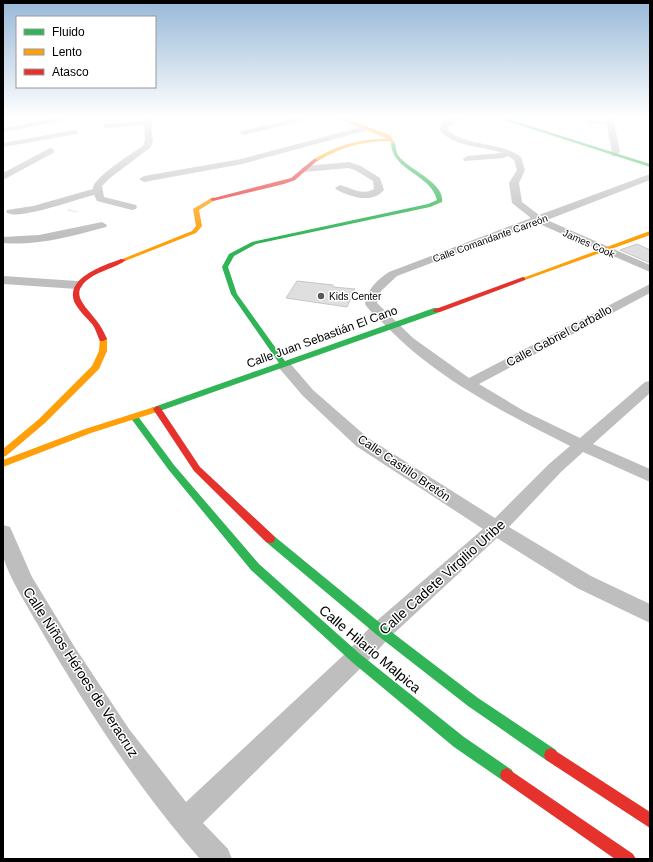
<svg xmlns="http://www.w3.org/2000/svg" width="653" height="862" viewBox="0 0 653 862" font-family="Arial,sans-serif">
<style>
.building{fill:#dfdfdf;stroke:#c7c7c7}
.lines{fill:none;stroke-linecap:round;stroke-linejoin:round}
.path{stroke:#b9b9b9;stroke-width:1.5;stroke-dasharray:0.5 1;stroke-linecap:butt}
.lane{fill:#bebebe;fill-rule:evenodd}
.street{fill:#bebebe;fill-rule:evenodd}
.fast{fill:#30b455;fill-rule:evenodd}
.slow{fill:#ff9f0a;fill-rule:evenodd}
.jam{fill:#e5322d;fill-rule:evenodd}
.poi-dot{fill:#595959;stroke:#fff;stroke-width:1.5}
.labels{text-anchor:middle;stroke-width:3;stroke-linejoin:round;paint-order:stroke}
.far-street-label{font-size:10px;fill:#000;stroke:#fff}
.far-poi-label{font-size:10px;fill:#000;stroke:#fff;text-anchor:start}
.street-label{font-size:12px;fill:#000;stroke:#fff}
.near-street-label{font-size:14px;fill:#000;stroke:#fff}
</style>
<rect width="100%" height="100%" fill="#fff"/>
<g class="building">
<polygon points="637,244 650,250 650,263 620,250"/>
<polygon points="297,281 333,285 333,287 355,289 347,307 286,298"/>
</g>
<g class="lines">
<polyline class="path" points="68,210 78,212"/>
<polygon class="lane" points="585,117 589,117 590,120 612,124 610,125 587,122"/>
<g class="street">
<polygon points="59,117 65,117 66,119 62,121 3,132 3,128"/>
<path d="M147,117H155L151,127L153,140L151,147L110,178L102,186L104,197L136,205L137,207L136,209L132,210L97,201L94,195C80,198 15,222 6,212L7,210L33,206L93,189C91,179 134,152 143,146L145,140L144,125L107,128H104V124L146,120Z"/>
<polygon points="302,117 317,117 244,135 240,133 241,131"/>
<path d="M454,117H465L449,126L447,129C464,147 500,141 521,157L525,170L519,183L522,202L539,215L650,174V180L547,220L650,265V272L537,223L397,276L381,291L377,303L413,338L469,378L650,284V293L479,384L524,411L580,438L645,382L650,381V393L593,444L650,469V482L583,452L561,472L509,527L591,576L650,604V623L577,588L497,538L389,638L364,665L203,823L228,849L232,859H200C137,787 86,708 38,625C28,607 7,575 3,555C1,546 3,534 3,525L10,527L32,577L74,646L129,729L186,802L348,651L373,624L483,529L356,446L303,396L279,368L277,365L279,362L284,361L289,362L313,390L368,438L495,518L549,464L570,446C505,413 437,379 386,326C379,319 370,312 365,304C367,289 377,280 389,272L531,218L512,203L509,183L517,170L514,160L508,156L504,158L464,161L463,159L467,156L502,153C481,145 453,148 439,129L443,122Z"/>
<polygon points="605,117 613,117 620,152 614,157 610,154 612,152"/>
<polygon points="365,126 368,126 368,130 242,164 144,182 139,179 144,176 241,159"/>
<polygon points="74,130 78,132 77,134 3,147 3,143"/>
<polygon points="50,148 53,149 54,151 53,153 3,180 3,173"/>
<path d="M349,162L361,166L380,178L384,190C372,204 351,197 337,190L335,188L340,185C352,188 361,196 374,189L373,181L355,170L348,168L305,172L301,169L305,166Z"/>
<path d="M102,222L107,225L106,227C72,236 38,246 3,243V237L39,235Z"/>
<polygon points="3,276 77,281 81,282 83,285 81,288 77,289 3,284"/>
</g>
<g class="fast">
<polygon points="495,117 502,117 650,164 650,167"/>
<path d="M393,142L395,143C396,147 396,152 398,155C408,170 445,182 442,202L430,207L256,244L234,256L228,267L237,294L285,361L434,308H440V312L157,412H151L150,410L151,408L279,363L231,294L222,267L229,254L252,242L428,204L437,200C431,174 392,171 391,143Z"/>
<polygon points="134,414 137,415 174,465 259,564 360,654 464,737 512,770 514,775 512,780 507,782 502,780 454,747 352,662 251,570 168,469 130,417"/>
<polygon points="270,535 274,536 385,627 478,698 556,750 558,755 556,760 551,762 546,760 468,706 377,635 266,542 265,539 266,536"/>
</g>
<g class="slow">
<path d="M334,117H341L390,135L395,143L393,144L390,141C363,141 341,147 318,161H314V159C337,145 361,138 388,139Z"/>
<polygon points="213,197 216,199 215,200 199,210 202,226 196,233 125,261 120,260 192,231 196,226 193,209"/>
<polygon points="650,231 650,235 525,280 521,280 520,279"/>
<polygon points="100,337 106,337 107,339 107,351 99,369 45,423 6,456 3,457 3,449 39,419 92,366 99,351"/>
<polygon points="154,407 157,408 158,410 157,412 91,433 3,467 3,460 85,429"/>
</g>
<g class="jam">
<polygon points="314,159 318,160 295,180 284,184 213,201 210,199 291,178"/>
<path d="M121,259L126,260C116,268 101,270 90,278C68,293 85,305 96,320C101,326 104,332 107,339L103,341H100C97,335 96,329 92,324C87,318 80,312 76,305C62,279 102,266 121,259Z"/>
<polygon points="523,277 525,278 525,280 440,312 434,312 433,310"/>
<polygon points="157,406 160,407 200,467 274,536 275,539 274,542 270,543 266,542 194,471 153,409"/>
<polygon points="551,748 650,812 650,828 546,760 544,755 546,750"/>
<polygon points="507,768 633,854 636,859 615,859 502,780 500,775 502,770"/>
</g>
</g>
<linearGradient id="sky" x2="0" y2="1"><stop stop-color="#97b8d8"/><stop offset="0.49" stop-color="#fff"/><stop offset="1" stop-color="#fff" stop-opacity="0"/></linearGradient>
<rect width="653" height="238" fill="url(#sky)"/>
<circle class="poi-dot" cx="321" cy="296" r="4"/>
<g class="labels">
<g class="far-street-label">
<text transform="translate(490 238) rotate(-20)" y="4">Calle Comandante Carreón</text>
<text transform="translate(589 243) rotate(24)" y="4">James Cook</text>
</g>
<g class="far-poi-label">
<text x="329" y="300">Kids Center</text>
</g>
<g class="street-label">
<text transform="translate(559 336) rotate(-28)" y="4">Calle Gabriel Carballo</text>
<text transform="translate(322 337) rotate(-20)" y="4">Calle Juan Sebastián El Cano</text>
<text transform="translate(404 468) rotate(34)" y="4">Calle Castillo Bretón</text>
</g>
<g class="near-street-label">
<text transform="translate(442 577) rotate(-42)" y="5">Calle Cadete Virgilio Uribe</text>
<text transform="translate(370 649) rotate(40)" y="5">Calle Hilario Malpica</text>
<text transform="translate(81 672) rotate(57)" y="5">Calle Niños Héroes de Veracruz</text>
</g>
</g>
<rect width="653" height="862" fill="none" stroke="#000000" stroke-width="8"/>
<rect x="16" y="16" width="140" height="72" fill="#ffffff" stroke="#999999"/>
<rect x="24" y="29" width="20" height="6" fill="#30b455" stroke="#999999"/>
<text x="52" y="36" font-size="12" fill="#000000">Fluido</text>
<rect x="24" y="49" width="20" height="6" fill="#ff9f0a" stroke="#999999"/>
<text x="52" y="56" font-size="12" fill="#000000">Lento</text>
<rect x="24" y="69" width="20" height="6" fill="#e5322d" stroke="#999999"/>
<text x="52" y="76" font-size="12" fill="#000000">Atasco</text>
</svg>
